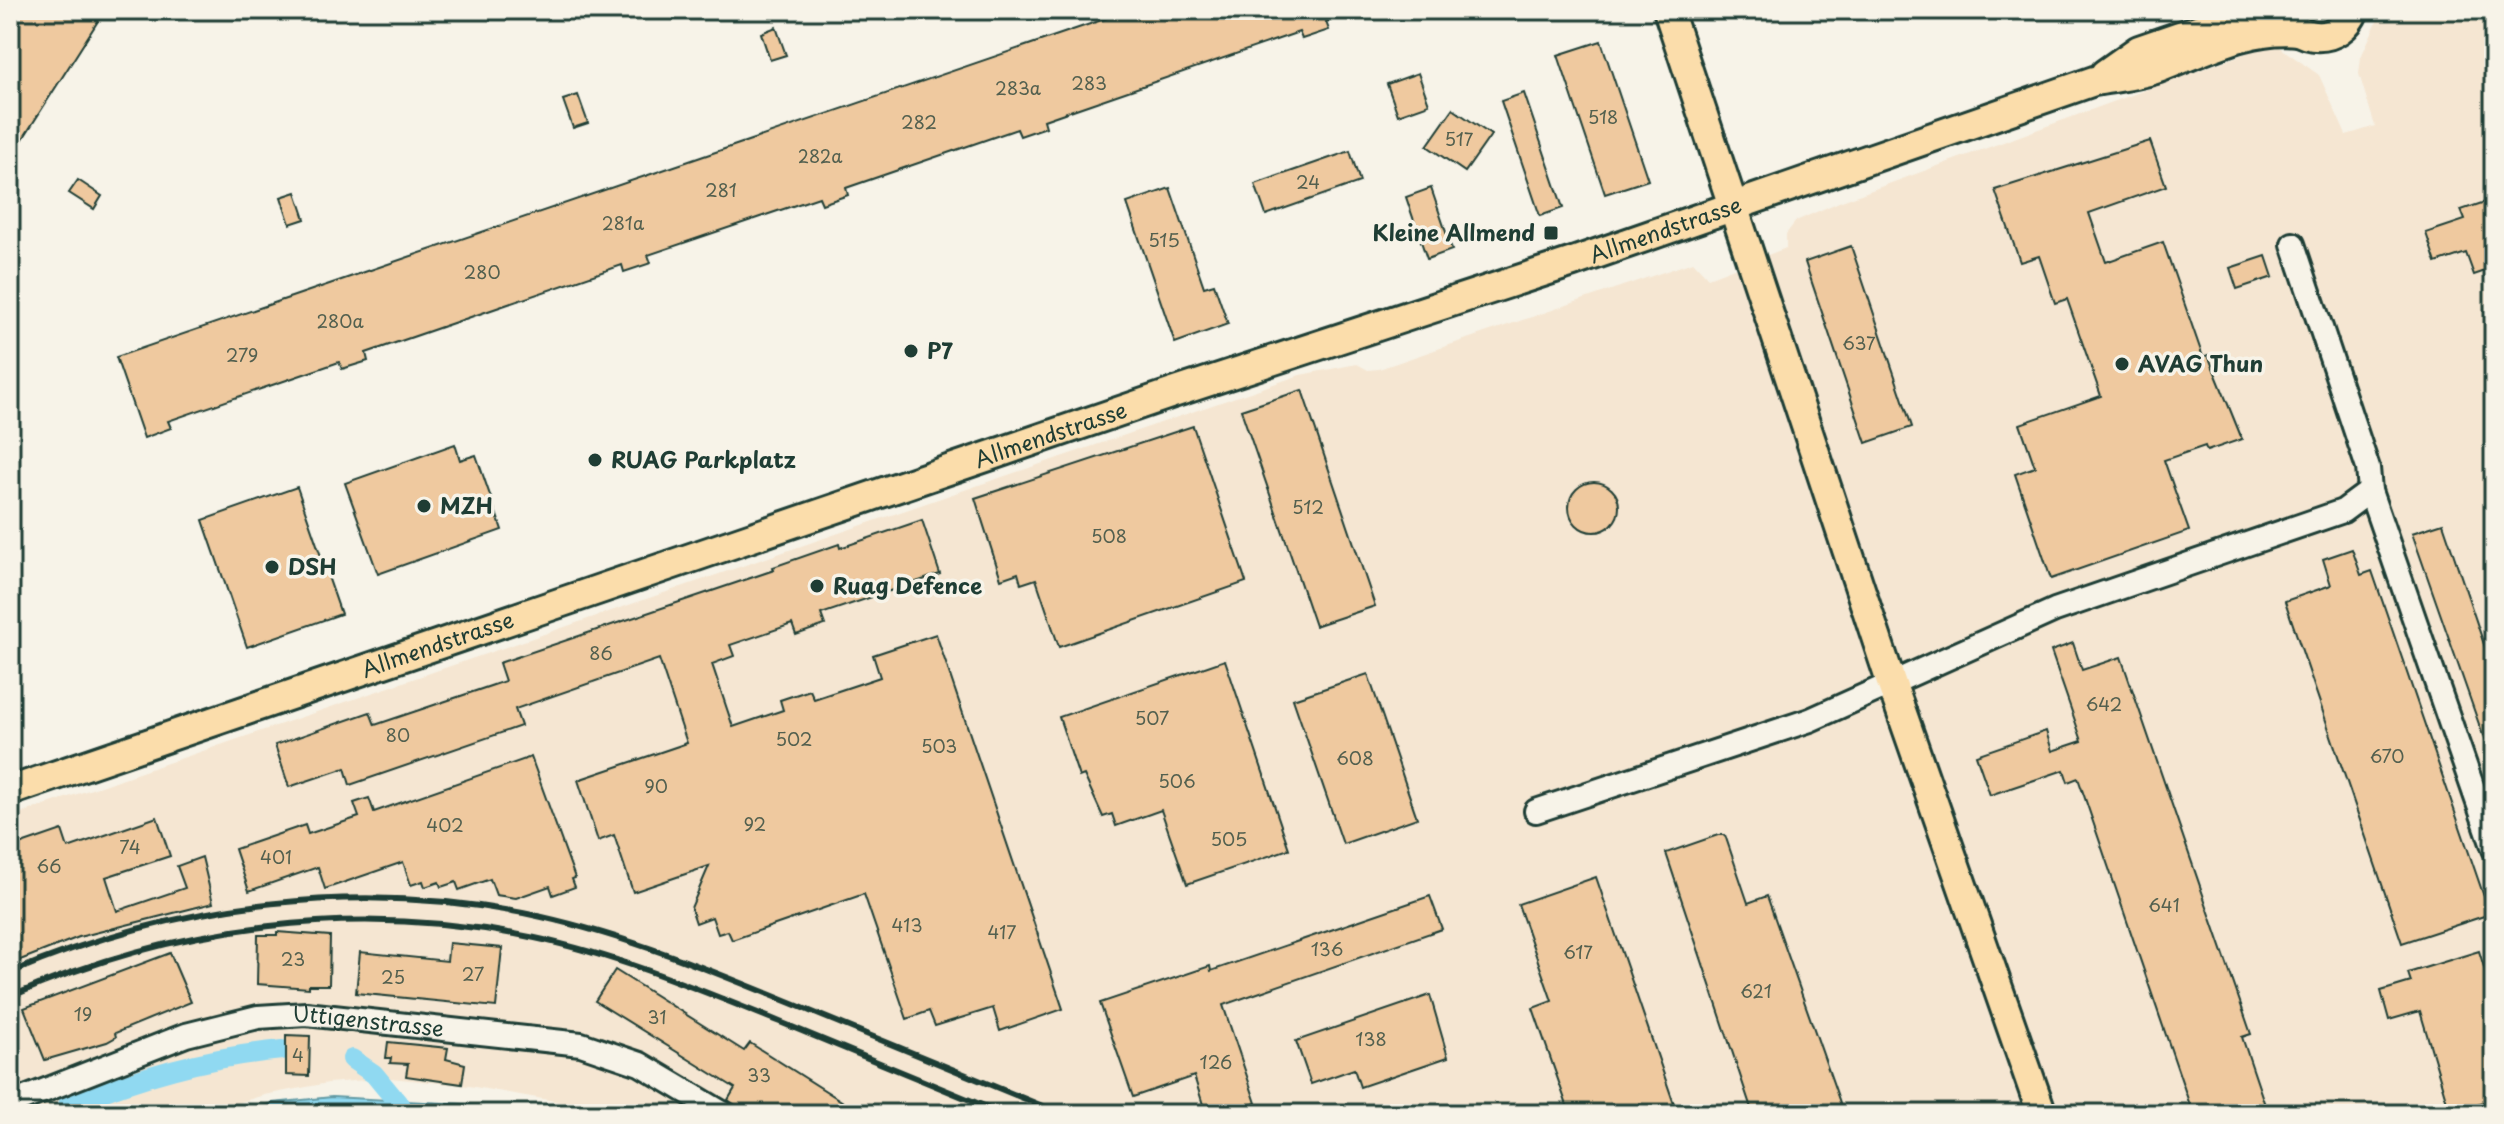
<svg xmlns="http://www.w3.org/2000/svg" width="2504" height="1124" viewBox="0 0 2504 1124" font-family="'Playpen Sans',sans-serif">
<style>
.built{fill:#f5e6d2}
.water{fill:#90d9f1;stroke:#639ba5;stroke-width:2}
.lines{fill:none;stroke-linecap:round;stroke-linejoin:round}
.shore{stroke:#4c7b80;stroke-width:2}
.canal{stroke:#90d9f1;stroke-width:20}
.building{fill:#efc99f;stroke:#1f3d34;stroke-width:2}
.minor-casing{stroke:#1f3d34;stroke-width:28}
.major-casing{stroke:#1f3d34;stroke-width:34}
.minor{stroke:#f7f3e8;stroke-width:22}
.major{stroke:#fbddab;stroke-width:28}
.rail{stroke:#1f3d34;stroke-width:6}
.poi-dot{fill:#1f3d34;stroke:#f7f3e8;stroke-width:3}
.labels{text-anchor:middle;stroke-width:7;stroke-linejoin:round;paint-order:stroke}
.number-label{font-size:18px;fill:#53604f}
.street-label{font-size:22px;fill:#1f3d34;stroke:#f7f3e8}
.poi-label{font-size:22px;font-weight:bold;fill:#1f3d34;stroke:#f7f3e8;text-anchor:start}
</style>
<rect width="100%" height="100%" fill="#f7f3e8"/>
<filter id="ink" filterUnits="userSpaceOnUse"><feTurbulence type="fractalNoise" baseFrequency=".0125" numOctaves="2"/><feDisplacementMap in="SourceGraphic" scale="16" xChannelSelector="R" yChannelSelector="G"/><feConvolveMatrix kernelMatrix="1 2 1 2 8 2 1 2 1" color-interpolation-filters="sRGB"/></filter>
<g filter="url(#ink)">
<polygon class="built" points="2382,10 2494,10 2494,1114 628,1114 469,1086 391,1078 328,1083 264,1095 202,1114 10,1114 10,817 1300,375 1357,364 1368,370 1379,369 1693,262 1708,278 1786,248 1786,234 1796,221 1839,202 2274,43 2319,75 2346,135 2363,130 2375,126 2359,74 2361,57"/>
<polygon class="water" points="332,1097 462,1104 520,1114 233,1114 273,1103"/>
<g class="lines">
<polyline class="shore" points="262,1114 332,1105 473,1114"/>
<g class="canal">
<polyline points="352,1059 374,1074 407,1114"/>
<path d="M68,1105C138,1077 206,1057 282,1050"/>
</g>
</g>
<g class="building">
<polygon points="15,10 105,10 10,159 10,18"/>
<polygon points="1131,10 1354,13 1326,22 1329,30 1302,39 1299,32 1044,120 1046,127 1020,136 1017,129 846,188 848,195 822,204 819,197 648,255 651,263 624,272 622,265 366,353 368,361 342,369 339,362 168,421 171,428 144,438 116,357"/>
<polygon points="776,27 786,55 770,60 761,33"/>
<polygon points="1601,41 1648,180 1605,194 1558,55"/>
<polygon points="1418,73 1429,104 1398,115 1387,84"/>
<polygon points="1524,93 1563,208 1540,216 1501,101"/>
<polygon points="578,95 588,123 573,128 563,100"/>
<polygon points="1453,109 1491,135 1465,172 1427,146"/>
<polygon points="2150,141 2166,186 2089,213 2106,262 2163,242 2203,357 2208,355 2242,439 2207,451 2205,446 2164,460 2189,531 2051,579 2015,474 2035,467 2020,424 2101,396 2067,299 2055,303 2039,256 2020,262 1995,190"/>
<polygon points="1350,151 1360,182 1266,215 1255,184"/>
<polygon points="78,180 102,196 94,209 69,193"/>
<polygon points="1170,188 1204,287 1214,284 1228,324 1175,343 1127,203"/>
<polygon points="1431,188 1452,250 1427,259 1406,197"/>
<polygon points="296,192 305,219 290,224 281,197"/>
<polygon points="2494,199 2494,268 2474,275 2466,253 2436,263 2426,233 2465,220 2461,210"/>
<polygon points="1851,246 1912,427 1866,443 1805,262"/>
<polygon points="2266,256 2273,277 2237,289 2230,268"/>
<polygon points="1302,390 1375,606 1315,626 1241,410"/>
<polygon points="1193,426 1246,582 1059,647 1036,579 1021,584 1018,573 1001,579 975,498"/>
<polygon points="455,444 460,460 476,455 502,530 378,574 345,483"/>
<circle cx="1594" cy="507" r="25"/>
<polygon points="297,487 341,614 247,647 203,520"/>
<polygon points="922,520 940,574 821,614 825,625 796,635 792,624 730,645 734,656 712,664 733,727 783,710 780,700 810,690 814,699 880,677 873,655 936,634 1063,1009 1000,1031 993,1008 935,1026 929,1011 907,1019 864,894 732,940 728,931 718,934 712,917 696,923 691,908 709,866 633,892 614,835 598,841 578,780 687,743 659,659 515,709 521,726 350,785 345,768 289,787 275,745 370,712 375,725 505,681 499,663 774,570 773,567 839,544 840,548"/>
<polygon points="2443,523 2494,674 2494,767 2412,533"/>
<polygon points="2352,549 2361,575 2372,571 2490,914 2402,943 2285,601 2331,585 2323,559"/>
<polygon points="2073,643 2082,670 2121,657 2251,1034 2242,1037 2268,1114 2193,1114 2078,778 2068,782 2064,770 1990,795 1976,755 2046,731 2052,751 2082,741 2051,651"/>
<polygon points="1225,660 1289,849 1187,884 1161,810 1116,826 1112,814 1103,817 1084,775 1079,777 1059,717"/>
<polygon points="1368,674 1417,818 1343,844 1293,699"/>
<polygon points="531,757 575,878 572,879 575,887 553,895 550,886 516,898 496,895 490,879 459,890 456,882 441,887 439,882 425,887 423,881 411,885 403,862 325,889 318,867 249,891 235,849 305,825 308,834 359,817 354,803 369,798 374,812"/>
<polygon points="157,817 170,856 106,877 117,911 185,888 177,866 202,857 213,903 79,937 10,964 10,848 62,830 68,848"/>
<polygon points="1718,835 1725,835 1748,903 1767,896 1844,1114 1753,1114 1666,853"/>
<polygon points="1596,877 1675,1107 1655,1114 1570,1114 1533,1008 1552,1001 1518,904"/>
<polygon points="1430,896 1442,929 1223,1005 1256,1103 1223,1114 1206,1114 1194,1076 1133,1097 1100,1003 1210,966 1211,971"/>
<polygon points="277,932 330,936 329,985 309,985 309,988 257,984 258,935 277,935"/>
<polygon points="449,943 502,948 496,1007 356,993 360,952 447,961"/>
<polygon points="2479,951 2494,999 2494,1099 2450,1112 2420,1011 2389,1020 2381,991 2411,982 2408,973"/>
<polygon points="170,953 191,1002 115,1033 116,1037 107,1042 45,1060 24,1008"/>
<polygon points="615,970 744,1051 750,1043 862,1114 749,1114 728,1100 735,1088 595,1001"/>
<polygon points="1430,995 1448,1057 1360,1087 1354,1069 1311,1084 1296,1041"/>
<polygon points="286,1035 310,1036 309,1076 286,1075"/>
<polygon points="388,1042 448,1048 446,1059 465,1064 462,1084 406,1076 408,1064 390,1063 391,1058 386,1058"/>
</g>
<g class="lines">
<defs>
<g id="minor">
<polyline points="2293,244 2368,468 2370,491 2494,849"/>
<polyline points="1536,811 1810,720 2055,610 2343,511 2370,491"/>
<path id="s1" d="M10,1104L186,1035L258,1017L306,1014L581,1044L640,1064L724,1114"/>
</g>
<g id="major">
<polyline points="1668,10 1891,682 2042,1114"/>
<path d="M2283,10C2296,45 2341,45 2354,10"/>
<polyline points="2105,74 2139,50 2255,10"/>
<path id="s2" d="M10,791L1170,394L1573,262L2094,81C2116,77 2141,75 2161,67C2206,50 2249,26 2299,31"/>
</g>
</defs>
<use href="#minor" class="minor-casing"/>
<use href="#major" class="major-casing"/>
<use href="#minor" class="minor"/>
<use href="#major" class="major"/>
<g class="rail">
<path d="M10,973C178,901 363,878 542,917C635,938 722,975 810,1011C894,1045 978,1079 1062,1114"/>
<path d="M10,997C175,924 357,901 535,938C620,956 700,990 780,1022C855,1053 929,1083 1004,1114"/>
</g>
</g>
</g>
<g class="poi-dot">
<rect x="1543" y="225" width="16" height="16" rx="4"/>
<circle cx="911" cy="351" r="8"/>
<circle cx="2122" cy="364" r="8"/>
<circle cx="595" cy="460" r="8"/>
<circle cx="424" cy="506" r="8"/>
<circle cx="272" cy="567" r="8"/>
<circle cx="817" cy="586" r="8"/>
</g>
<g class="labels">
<g class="number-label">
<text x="1089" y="90">283</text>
<text x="1018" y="95">283a</text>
<text x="1603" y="124">518</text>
<text x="919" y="129">282</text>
<text x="1459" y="146">517</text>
<text x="820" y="163">282a</text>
<text x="1308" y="189">24</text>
<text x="721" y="197">281</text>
<text x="623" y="230">281a</text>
<text x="1164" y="247">515</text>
<text x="482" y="279">280</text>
<text x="340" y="328">280a</text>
<text x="1859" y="350">637</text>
<text x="242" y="362">279</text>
<text x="1308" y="514">512</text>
<text x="1109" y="543">508</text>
<text x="601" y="660">86</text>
<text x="2104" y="711">642</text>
<text x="1152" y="725">507</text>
<text x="398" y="742">80</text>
<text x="794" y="746">502</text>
<text x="939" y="753">503</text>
<text x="2387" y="763">670</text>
<text x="1355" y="765">608</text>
<text x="1177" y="788">506</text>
<text x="656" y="793">90</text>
<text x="755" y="831">92</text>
<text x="445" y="832">402</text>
<text x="1229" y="846">505</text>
<text x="130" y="854">74</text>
<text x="276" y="864">401</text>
<text x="49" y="873">66</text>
<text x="2164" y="912">641</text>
<text x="907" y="932">413</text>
<text x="1002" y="939">417</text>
<text x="1327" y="956">136</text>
<text x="1578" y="959">617</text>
<text x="293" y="966">23</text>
<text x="473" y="981">27</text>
<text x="393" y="984">25</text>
<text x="1756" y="998">621</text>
<text x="83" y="1021">19</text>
<text x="657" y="1024">31</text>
<text x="1371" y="1046">138</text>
<text x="298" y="1062">4</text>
<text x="1216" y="1069">126</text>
<text x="759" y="1082">33</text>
</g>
<g class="street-label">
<text dy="8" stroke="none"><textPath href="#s2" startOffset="1748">Allmendstrasse</textPath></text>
<text dy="8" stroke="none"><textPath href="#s2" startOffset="1100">Allmendstrasse</textPath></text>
<text dy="8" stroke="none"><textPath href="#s2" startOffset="452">Allmendstrasse</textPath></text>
<text dy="8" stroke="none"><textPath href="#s1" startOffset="374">Uttigenstrasse</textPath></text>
</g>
<g class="poi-label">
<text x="1535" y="241" text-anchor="end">Kleine Allmend</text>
<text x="927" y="359">P7</text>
<text x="2138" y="372">AVAG Thun</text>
<text x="611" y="468">RUAG Parkplatz</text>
<text x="440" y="514">MZH</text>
<text x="288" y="575">DSH</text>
<text x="833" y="594">Ruag Defence</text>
</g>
</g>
<rect width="2504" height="1124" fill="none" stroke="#f7f3e8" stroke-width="40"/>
<rect x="20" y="20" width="2464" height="1084" fill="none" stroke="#1f3d34" stroke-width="3" filter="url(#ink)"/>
</svg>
